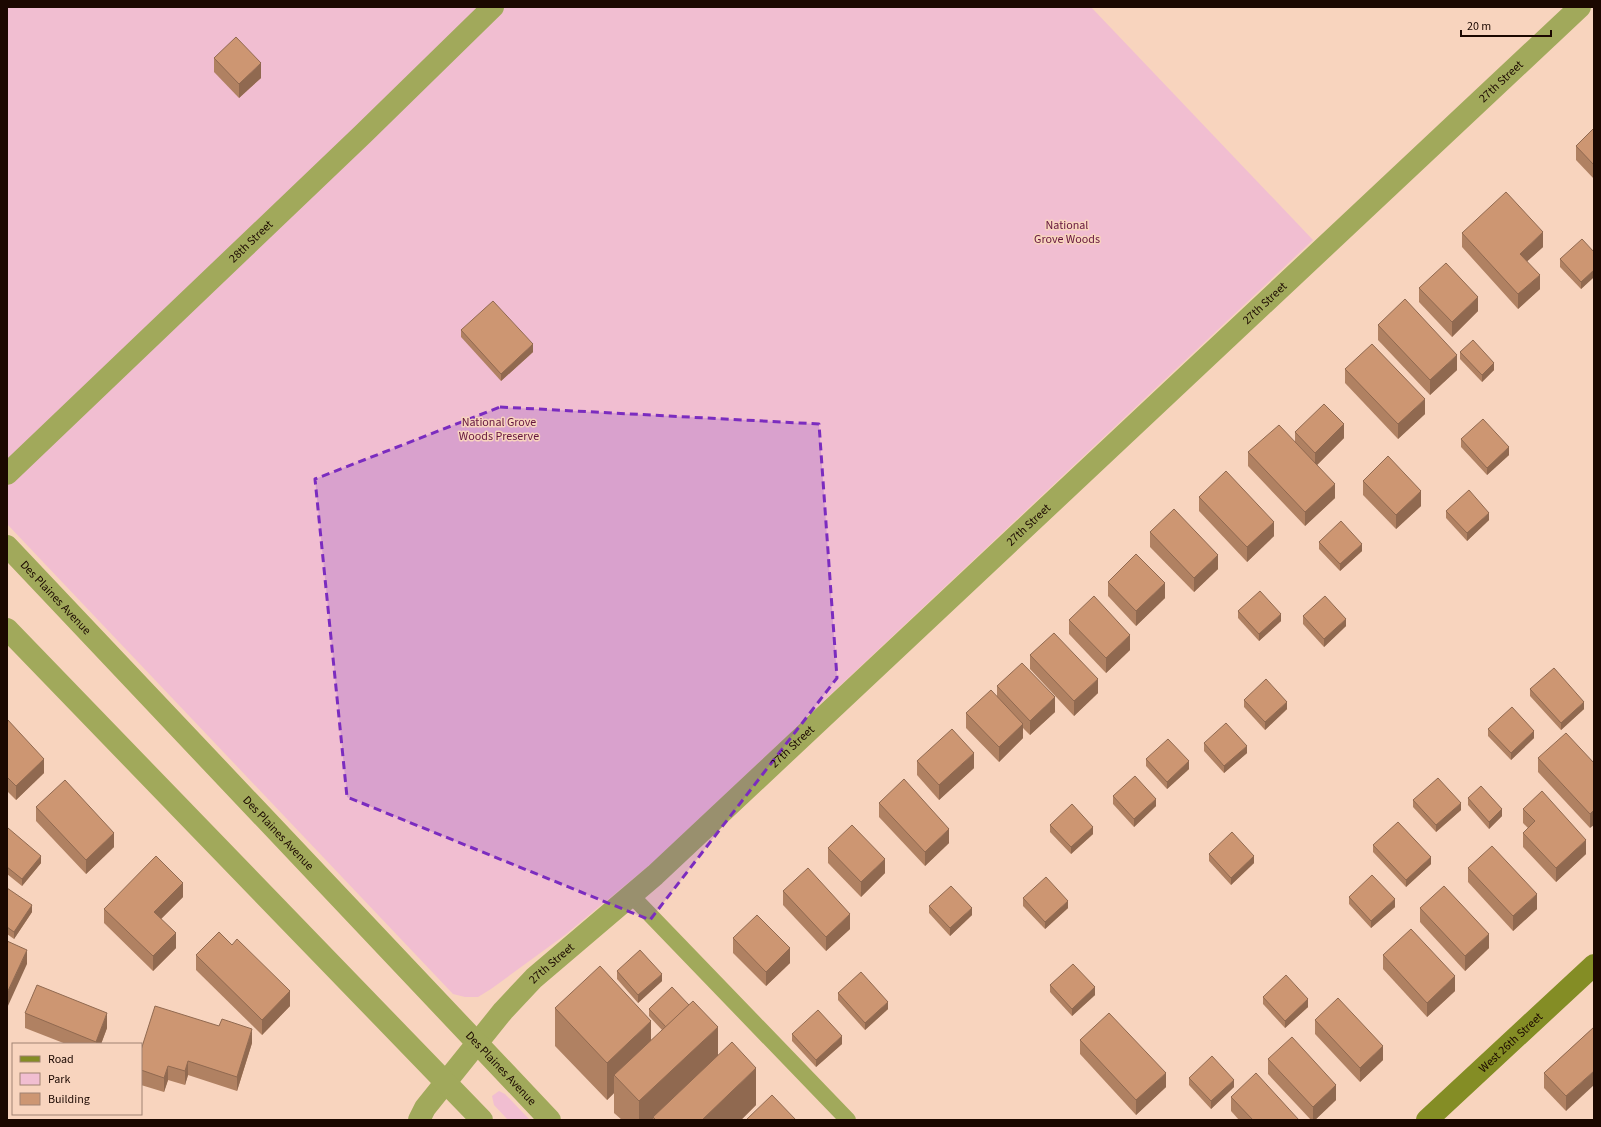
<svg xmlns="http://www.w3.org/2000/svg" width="1601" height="1127" viewBox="0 0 1601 1127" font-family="'Source Sans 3',sans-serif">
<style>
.green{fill:#f1bed1}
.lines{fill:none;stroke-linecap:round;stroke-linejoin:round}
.service{stroke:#a1a95b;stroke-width:16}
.minor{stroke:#a1a95b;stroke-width:22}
.tertiary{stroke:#a1a95b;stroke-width:22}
.secondary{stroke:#848d25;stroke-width:22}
.wall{fill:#b08162}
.shaded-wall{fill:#906950}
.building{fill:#cd9672;stroke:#906950}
.marked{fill:#7b2cbf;fill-opacity:0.2;stroke:#7b2cbf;stroke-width:3;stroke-dasharray:8 5;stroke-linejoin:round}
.labels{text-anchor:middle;stroke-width:3;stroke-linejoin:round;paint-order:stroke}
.street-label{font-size:12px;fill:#1b0800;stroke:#f8d4be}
.park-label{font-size:12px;fill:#65153e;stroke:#f8d4be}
</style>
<rect width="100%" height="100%" fill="#f8d4be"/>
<g class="green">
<polygon points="7,7 1091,7 1313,240 653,862 565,935 491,989 478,997 465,997 453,994 7,524"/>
<polygon points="499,1091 505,1094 530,1120 508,1120 494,1105 492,1096"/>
</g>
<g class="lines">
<polyline class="service" points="631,895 848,1120"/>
<g class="minor">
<path id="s1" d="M7,474L363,134L493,7"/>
<path id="s2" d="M419,1120L425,1108L503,1011L534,978L655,875L1580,7"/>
</g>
<g class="tertiary">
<path id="s3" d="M7,546L550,1120"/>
<polyline points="7,629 482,1120"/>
</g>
<path class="secondary" id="s4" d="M1427,1120L1594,965"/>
</g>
<g class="wall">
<polygon points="214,58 261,78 239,98 214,72"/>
<polygon points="1594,128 1594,179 1576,160 1576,146"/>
<polygon points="1462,233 1543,247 1527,261 1540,289 1518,309 1462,247"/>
<polygon points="1594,252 1594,277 1581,289 1560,267 1560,259"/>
<polygon points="1419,288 1478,311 1452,337 1419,302"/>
<polygon points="1378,325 1457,370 1430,395 1378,340"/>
<polygon points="461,330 533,352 501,381 461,337"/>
<polygon points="1460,352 1494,370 1482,382 1460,359"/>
<polygon points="1345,369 1425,414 1398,439 1345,383"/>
<polygon points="1295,432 1344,438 1317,465 1335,498 1305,526 1248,466 1248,452 1295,442"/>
<polygon points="1461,439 1509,455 1487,475 1461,447"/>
<polygon points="1363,481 1421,506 1396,529 1363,495"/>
<polygon points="1199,497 1274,536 1247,562 1199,511"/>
<polygon points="1446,511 1489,520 1467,541 1446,518"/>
<polygon points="1150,532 1218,569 1194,592 1150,547"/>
<polygon points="1319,542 1362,551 1340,571 1319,549"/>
<polygon points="1108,582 1165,598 1136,626 1108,596"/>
<polygon points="1238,611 1281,621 1259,641 1238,618"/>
<polygon points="1303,616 1346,626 1324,647 1303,624"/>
<polygon points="1069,620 1130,650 1106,673 1069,634"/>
<polygon points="1030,655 1098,693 1074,716 1030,669"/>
<polygon points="997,686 1055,712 1030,735 1023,728 1023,738 999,762 966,728 966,713 997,697"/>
<polygon points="1530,689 1584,709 1561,730 1530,696"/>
<polygon points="1244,700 1287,709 1265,730 1244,707"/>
<polygon points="7,719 44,773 16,800 7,791"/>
<polygon points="1488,729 1534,738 1511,760 1488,736"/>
<polygon points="1204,743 1247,753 1224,773 1204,751"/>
<polygon points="1538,758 1594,763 1590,828 1538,772"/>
<polygon points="1146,759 1189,769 1167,789 1146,766"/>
<polygon points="917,761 974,768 939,800 917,775"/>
<polygon points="1113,796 1156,806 1134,827 1113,804"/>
<polygon points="1468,798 1502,816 1489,829 1468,805"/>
<polygon points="1413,800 1461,810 1436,832 1413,807"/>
<polygon points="879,803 949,843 925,866 879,817"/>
<polygon points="36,807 114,847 86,874 36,821"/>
<polygon points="1523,809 1586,854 1556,882 1523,847 1523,833 1528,828 1523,823"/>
<polygon points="1050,825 1093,834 1071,854 1050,832"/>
<polygon points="7,828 41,863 22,886 7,874"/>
<polygon points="1373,845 1431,864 1406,887 1373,852"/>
<polygon points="828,848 885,873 861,897 828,863"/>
<polygon points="1209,854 1254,863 1231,885 1209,861"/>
<polygon points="1468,868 1537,909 1513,931 1468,882"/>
<polygon points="7,888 32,912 14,939 7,934"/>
<polygon points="783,891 850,929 826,951 783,905"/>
<polygon points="183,897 161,919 176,948 153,971 104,923 104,909"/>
<polygon points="1349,897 1395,907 1371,928 1349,904"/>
<polygon points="1023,898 1068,908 1045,929 1023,906"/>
<polygon points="929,906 972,915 950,936 929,913"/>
<polygon points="1420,908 1489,948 1465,971 1420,922"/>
<polygon points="733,938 790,963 766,986 733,953"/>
<polygon points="232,945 290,1006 262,1035 196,970 196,955"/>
<polygon points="1383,955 1455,991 1427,1017 1383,969"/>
<polygon points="617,971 662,981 638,1003 617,979"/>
<polygon points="1050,985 1095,995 1072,1016 1050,992"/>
<polygon points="838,993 888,1009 865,1030 838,1000"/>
<polygon points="1263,997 1308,1007 1285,1028 1263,1004"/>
<polygon points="555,1008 651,1041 662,1030 649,1016 649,1009 718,1055 756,1105 741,1120 622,1120 614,1113 614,1093 607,1100 555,1046"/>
<polygon points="25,1013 107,1028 101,1044 66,1044 25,1028"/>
<polygon points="1315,1020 1383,1060 1360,1082 1315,1034"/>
<polygon points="1594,1027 1566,1111 1544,1088 1544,1073"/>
<polygon points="792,1034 842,1044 816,1067 792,1041"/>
<polygon points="1080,1040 1166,1087 1136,1115 1080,1054"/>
<polygon points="252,1043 237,1091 188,1075 185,1085 168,1080 164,1092 141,1085 141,1050"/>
<polygon points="1268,1059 1336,1100 1315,1120 1311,1120 1268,1074"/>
<polygon points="1189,1078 1234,1087 1211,1109 1189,1085"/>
<polygon points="1231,1097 1299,1120 1239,1120 1231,1111"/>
</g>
<g class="shaded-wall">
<polygon points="261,63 261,78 239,98 239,84"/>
<polygon points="1543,232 1543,247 1520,268 1520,254"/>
<polygon points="1594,270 1594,277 1581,289 1581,282"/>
<polygon points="1540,275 1540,289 1518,309 1518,294"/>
<polygon points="1478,297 1478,311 1452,337 1452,322"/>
<polygon points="533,344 533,352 501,381 501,374"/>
<polygon points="1457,355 1457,370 1430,395 1430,380"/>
<polygon points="1494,363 1494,370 1482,382 1482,375"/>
<polygon points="1425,399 1425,414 1398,439 1398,424"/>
<polygon points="1344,424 1344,438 1315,467 1315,453"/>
<polygon points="1509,447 1509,455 1487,475 1487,468"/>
<polygon points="1335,484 1335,498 1305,526 1305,512"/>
<polygon points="1421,491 1421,506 1396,529 1396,515"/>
<polygon points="1489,513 1489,520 1467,541 1467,533"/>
<polygon points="1274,522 1274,536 1247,562 1247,547"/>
<polygon points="1362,544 1362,551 1340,571 1340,564"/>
<polygon points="1218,555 1218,569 1194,592 1194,578"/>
<polygon points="1165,583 1165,598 1136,626 1136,611"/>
<polygon points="1281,614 1281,621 1259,641 1259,634"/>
<polygon points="1346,619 1346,626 1324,647 1324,639"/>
<polygon points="1130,635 1130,650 1106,673 1106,658"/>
<polygon points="1098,679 1098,693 1074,716 1074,701"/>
<polygon points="1055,697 1055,712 1030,735 1030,721"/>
<polygon points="1287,702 1287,709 1265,730 1265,722"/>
<polygon points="1584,702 1584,709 1561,730 1561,723"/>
<polygon points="1023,724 1023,738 999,762 999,747"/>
<polygon points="1534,731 1534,738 1511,760 1511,753"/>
<polygon points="1247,746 1247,753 1224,773 1224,766"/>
<polygon points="974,753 974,768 939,800 939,785"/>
<polygon points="44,759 44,773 16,800 16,786"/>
<polygon points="1189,761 1189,769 1167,789 1167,782"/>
<polygon points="1156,799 1156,806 1134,827 1134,819"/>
<polygon points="1461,803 1461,810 1436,832 1436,825"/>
<polygon points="1502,809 1502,816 1489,829 1489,822"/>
<polygon points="1594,810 1594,825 1590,828 1590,814"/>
<polygon points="1093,827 1093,834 1071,854 1071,847"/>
<polygon points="949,829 949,843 925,866 925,852"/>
<polygon points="114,833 114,847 86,874 86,860"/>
<polygon points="1586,840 1586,854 1556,882 1556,868"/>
<polygon points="41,856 41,863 22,886 22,879"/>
<polygon points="1254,856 1254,863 1231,885 1231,878"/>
<polygon points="1431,857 1431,864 1406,887 1406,880"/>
<polygon points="885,859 885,873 861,897 861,882"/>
<polygon points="183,883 183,897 154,926 154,912"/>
<polygon points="1537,894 1537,909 1513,931 1513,916"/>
<polygon points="1395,899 1395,907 1371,928 1371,921"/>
<polygon points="1068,901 1068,908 1045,929 1045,922"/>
<polygon points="32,905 32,912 14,939 14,932"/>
<polygon points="972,908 972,915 950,936 950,928"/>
<polygon points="850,914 850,929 826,951 826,937"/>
<polygon points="176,933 176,948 153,971 153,956"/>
<polygon points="1489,934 1489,948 1465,971 1465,956"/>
<polygon points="790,948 790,963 766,986 766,972"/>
<polygon points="27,950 27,964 7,1008 7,993"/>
<polygon points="662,974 662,981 638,1003 638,995"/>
<polygon points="1455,976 1455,991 1427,1017 1427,1003"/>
<polygon points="1095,987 1095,995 1072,1016 1072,1009"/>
<polygon points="290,991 290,1006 262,1035 262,1020"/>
<polygon points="1308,999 1308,1007 1285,1028 1285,1021"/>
<polygon points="888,1002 888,1009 865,1030 865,1023"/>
<polygon points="107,1013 107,1028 101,1044 96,1044 96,1042"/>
<polygon points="651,1021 651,1058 614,1075 614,1093 607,1100 607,1063"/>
<polygon points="718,1027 718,1064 653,1117 653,1120 639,1120 639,1101"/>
<polygon points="252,1029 252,1043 237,1091 237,1077"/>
<polygon points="842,1036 842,1044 816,1067 816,1060"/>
<polygon points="1383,1046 1383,1060 1360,1082 1360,1068"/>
<polygon points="188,1061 188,1075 185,1085 185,1071"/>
<polygon points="168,1066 168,1080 164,1092 164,1078"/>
<polygon points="756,1068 756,1105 741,1120 702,1120"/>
<polygon points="1594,1071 1594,1085 1566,1111 1566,1096"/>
<polygon points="1166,1073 1166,1087 1136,1115 1136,1100"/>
<polygon points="1234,1080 1234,1087 1211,1109 1211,1101"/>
<polygon points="1336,1085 1336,1100 1315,1120 1313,1120 1313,1107"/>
</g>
<g class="building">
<polygon points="236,37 261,63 239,84 214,58"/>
<polygon points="1594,128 1594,165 1576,146"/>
<polygon points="1506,192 1543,232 1520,254 1540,275 1518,294 1462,233"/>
<polygon points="1582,239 1594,252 1594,270 1581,282 1560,259"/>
<polygon points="1446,263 1478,297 1452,322 1419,288"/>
<polygon points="1405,299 1457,355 1430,380 1378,325"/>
<polygon points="493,301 533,344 501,374 461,330"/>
<polygon points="1473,340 1494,363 1482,375 1460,352"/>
<polygon points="1372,344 1425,399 1398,424 1345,369"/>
<polygon points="1324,404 1344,424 1315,453 1295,432"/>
<polygon points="1483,419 1509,447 1487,468 1461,439"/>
<polygon points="1279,425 1335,484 1305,512 1248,452"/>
<polygon points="1388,456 1421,491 1396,515 1363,481"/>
<polygon points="1226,471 1274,522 1247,547 1199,497"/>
<polygon points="1469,490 1489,513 1467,533 1446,511"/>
<polygon points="1174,509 1218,555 1194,578 1150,532"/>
<polygon points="1341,521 1362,544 1340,564 1319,542"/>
<polygon points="1136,554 1165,583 1136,611 1108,582"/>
<polygon points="1260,591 1281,614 1259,634 1238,611"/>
<polygon points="1094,596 1130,635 1106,658 1069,620"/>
<polygon points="1325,596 1346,619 1324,639 1303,616"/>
<polygon points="1054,633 1098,679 1074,701 1030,655"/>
<polygon points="1022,663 1055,697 1030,721 997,686"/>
<polygon points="1554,668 1584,702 1561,723 1530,689"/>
<polygon points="1266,679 1287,702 1265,722 1244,700"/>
<polygon points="991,690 1023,724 999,747 966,713"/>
<polygon points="1512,707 1534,731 1511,753 1488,729"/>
<polygon points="7,719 44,759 16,786 7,777"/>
<polygon points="1226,723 1247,746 1224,766 1204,743"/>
<polygon points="952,729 974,753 939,785 917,761"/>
<polygon points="1566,733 1594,763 1594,810 1590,814 1538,758"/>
<polygon points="1168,739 1189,761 1167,782 1146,759"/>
<polygon points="1135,776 1156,799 1134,819 1113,796"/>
<polygon points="1438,778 1461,803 1436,825 1413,800"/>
<polygon points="904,779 949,829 925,852 879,803"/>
<polygon points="65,780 114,833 86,860 36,807"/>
<polygon points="1481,786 1502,809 1489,822 1468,798"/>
<polygon points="1542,791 1586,840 1556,868 1523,833 1535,821 1523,809"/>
<polygon points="1072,804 1093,827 1071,847 1050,825"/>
<polygon points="1398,822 1431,857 1406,880 1373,845"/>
<polygon points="852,825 885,859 861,882 828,848"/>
<polygon points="7,828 8,828 41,856 22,879 7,867"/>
<polygon points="1232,832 1254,856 1231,878 1209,854"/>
<polygon points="1492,846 1537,894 1513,916 1468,868"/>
<polygon points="156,856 183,883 154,912 176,933 153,956 104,909"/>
<polygon points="808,868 850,914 826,937 783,891"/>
<polygon points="1372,875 1395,899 1371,921 1349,897"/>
<polygon points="1046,877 1068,901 1045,922 1023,898"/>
<polygon points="951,886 972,908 950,928 929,906"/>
<polygon points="1444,886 1489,934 1465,956 1420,908"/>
<polygon points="7,888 32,905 14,932 7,927"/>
<polygon points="757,915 790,948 766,972 733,938"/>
<polygon points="1411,929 1455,976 1427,1003 1383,955"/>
<polygon points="219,932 232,945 237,939 290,991 262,1020 196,955"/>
<polygon points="7,941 27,950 7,993"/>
<polygon points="640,950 662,974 638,995 617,971"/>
<polygon points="1073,964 1095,987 1072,1009 1050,985"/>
<polygon points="600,966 651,1021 607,1063 555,1008"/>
<polygon points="861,972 888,1002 865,1023 838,993"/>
<polygon points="1286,975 1308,999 1285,1021 1263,997"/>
<polygon points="37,985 107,1013 96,1042 25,1013"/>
<polygon points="672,987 689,1005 666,1027 649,1009"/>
<polygon points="1338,998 1383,1046 1360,1068 1315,1020"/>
<polygon points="693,1001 718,1027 639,1101 614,1075"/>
<polygon points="155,1006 219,1026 222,1019 252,1029 237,1077 188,1061 185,1071 168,1066 164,1078 141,1070 141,1050"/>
<polygon points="818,1010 842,1036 816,1060 792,1034"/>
<polygon points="1109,1013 1166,1073 1136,1100 1080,1040"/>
<polygon points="1594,1027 1594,1071 1566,1096 1544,1073"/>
<polygon points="1292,1037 1336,1085 1313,1107 1268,1059"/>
<polygon points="732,1042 756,1068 702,1120 656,1120 653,1117"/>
<polygon points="1212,1056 1234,1080 1211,1101 1189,1078"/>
<polygon points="1256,1073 1299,1120 1253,1120 1231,1097"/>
<polygon points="772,1095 796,1120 746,1120"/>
</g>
<path class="marked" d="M500,407L819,424L837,678L650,920L347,797L315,479Z"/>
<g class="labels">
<g class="street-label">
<text dy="4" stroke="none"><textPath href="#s2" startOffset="1502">27th Street</textPath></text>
<text dy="4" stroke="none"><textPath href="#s1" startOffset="337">28th Street</textPath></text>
<text dy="4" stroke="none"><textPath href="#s2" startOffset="1178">27th Street</textPath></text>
<text dy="4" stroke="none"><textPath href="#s2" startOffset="854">27th Street</textPath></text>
<text dy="4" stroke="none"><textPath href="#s3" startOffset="71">Des Plaines Avenue</textPath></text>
<text dy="4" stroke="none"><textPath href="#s2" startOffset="530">27th Street</textPath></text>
<text dy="4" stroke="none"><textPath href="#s3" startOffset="395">Des Plaines Avenue</textPath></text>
<text dy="4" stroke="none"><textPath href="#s2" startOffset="206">27th Street</textPath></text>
<text dy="4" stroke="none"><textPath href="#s4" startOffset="114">West 26th Street</textPath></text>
<text dy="4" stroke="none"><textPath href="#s3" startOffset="719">Des Plaines Avenue</textPath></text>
</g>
<g class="park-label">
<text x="1067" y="229">National<tspan x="1067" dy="14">Grove Woods</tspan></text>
<text x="499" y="426">National Grove<tspan x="499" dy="14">Woods Preserve</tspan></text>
</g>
</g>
<rect width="1601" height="1127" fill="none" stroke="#1b0800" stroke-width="16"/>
<rect x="12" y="1043" width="130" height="72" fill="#f8d4be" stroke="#a08272"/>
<rect x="20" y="1056" width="20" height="6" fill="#848d25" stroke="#a08272"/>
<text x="48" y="1063" font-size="12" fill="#1b0800">Road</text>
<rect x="20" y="1073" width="20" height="12" fill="#f1bed1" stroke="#a08272"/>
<text x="48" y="1083" font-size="12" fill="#1b0800">Park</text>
<rect x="20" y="1093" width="20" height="12" fill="#cd9672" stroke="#a08272"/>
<text x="48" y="1103" font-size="12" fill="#1b0800">Building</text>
<path d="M1461 30v6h90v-6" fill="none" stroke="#1b0800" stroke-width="2"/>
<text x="1467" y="30" font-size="12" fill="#1b0800" stroke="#f8d4be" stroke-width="3" paint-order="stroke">20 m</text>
</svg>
